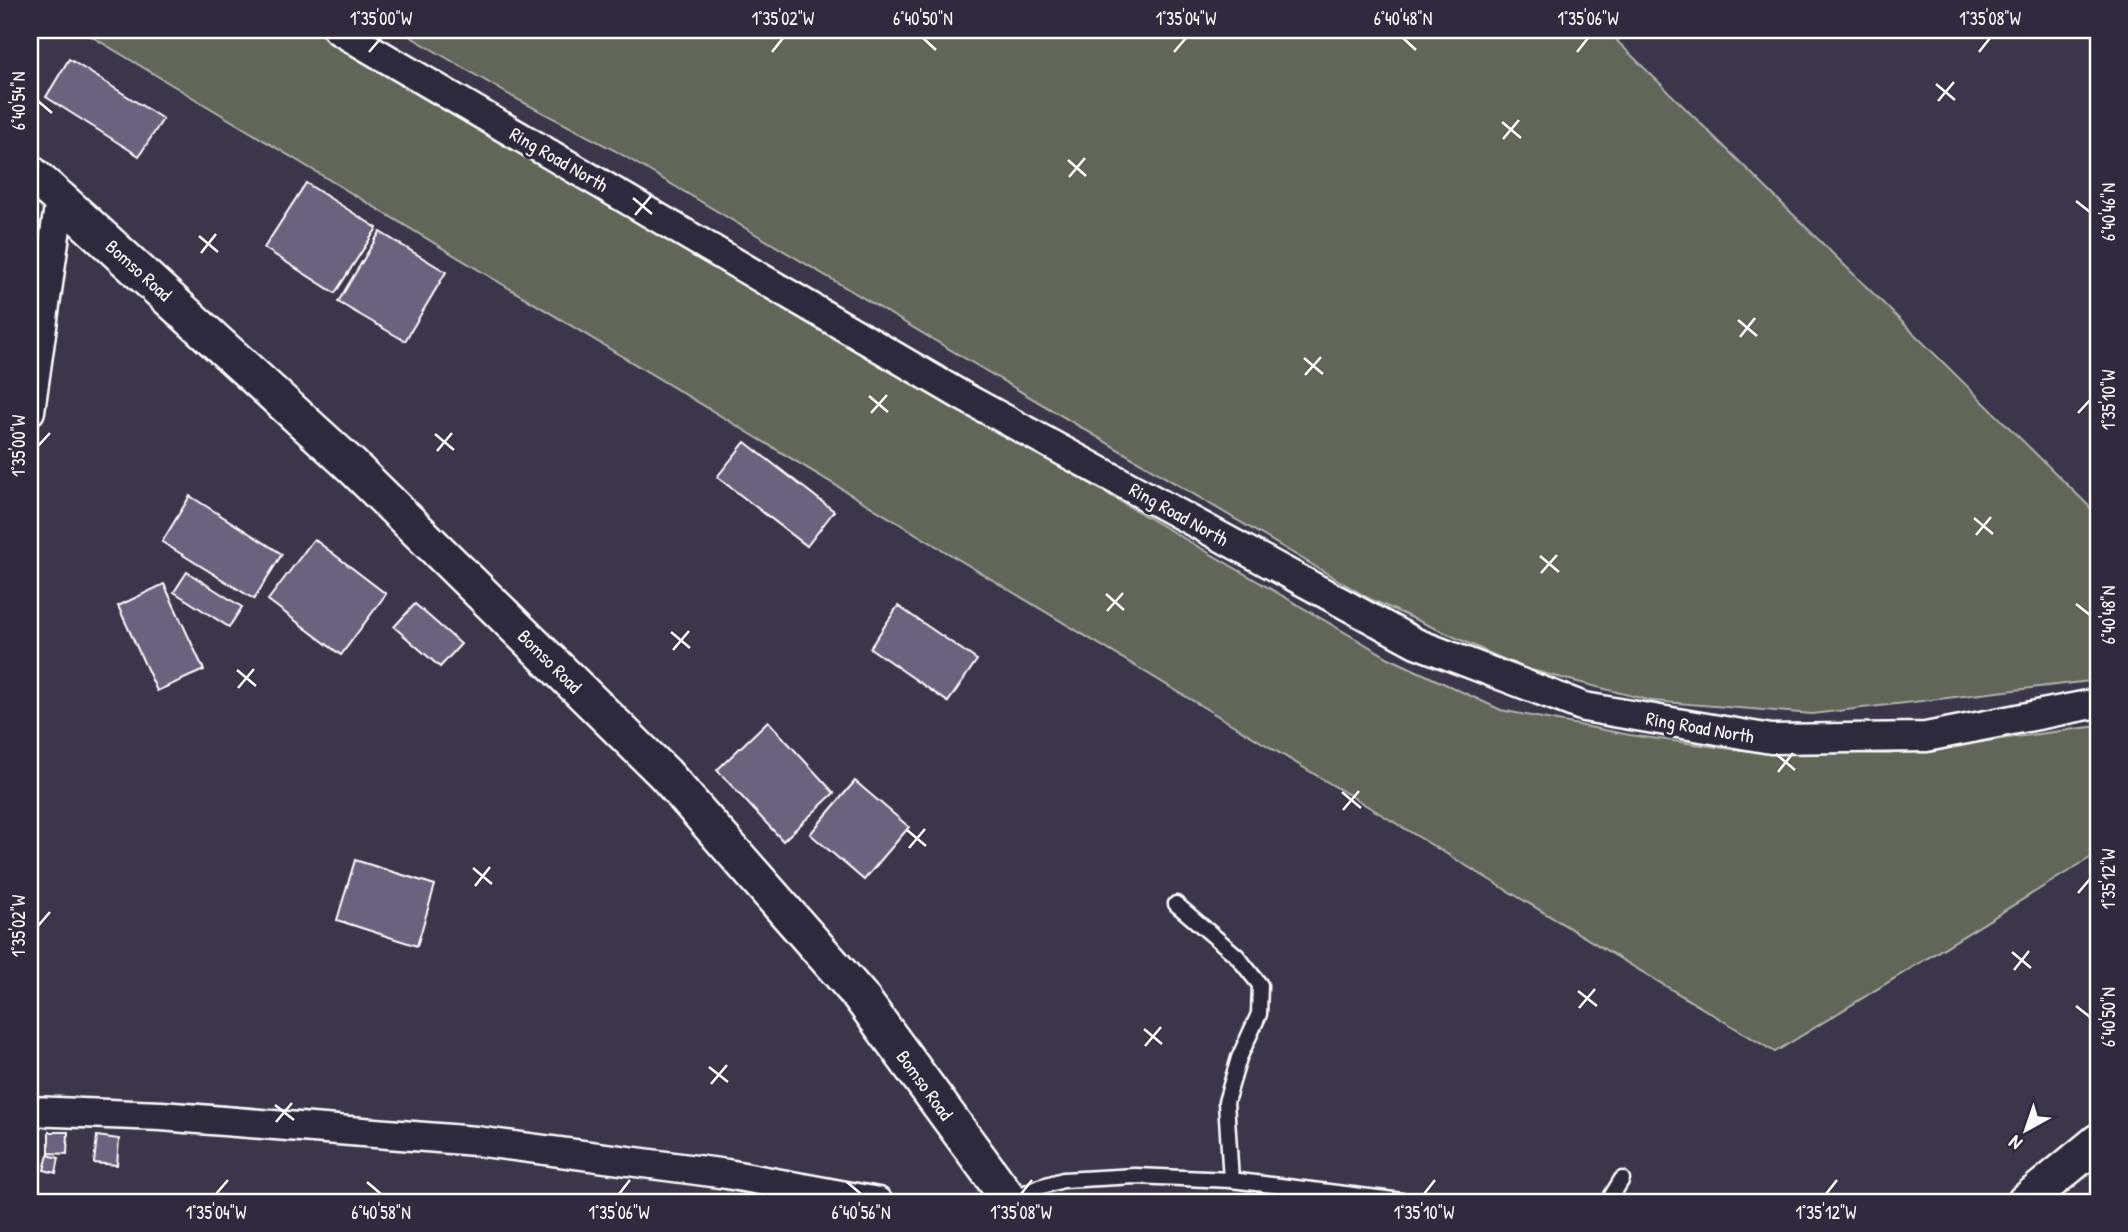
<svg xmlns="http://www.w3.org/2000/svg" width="2128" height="1232" viewBox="0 0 2128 1232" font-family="'Patrick Hand',sans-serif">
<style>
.green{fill:#626658;stroke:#b0b2ac;stroke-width:2}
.building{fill:#6b647e;stroke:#fff;stroke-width:2}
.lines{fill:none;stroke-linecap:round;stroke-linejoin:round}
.service-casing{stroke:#fff;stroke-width:19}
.minor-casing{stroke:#fff;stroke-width:33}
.tertiary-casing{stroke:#fff;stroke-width:40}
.service{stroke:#2f2a3d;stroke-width:14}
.minor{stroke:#2f2a3d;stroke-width:28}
.tertiary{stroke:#2f2a3d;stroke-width:35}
.ticks{fill:none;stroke:#fff;stroke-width:2.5}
.labels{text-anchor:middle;stroke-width:6;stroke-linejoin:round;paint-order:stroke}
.street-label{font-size:19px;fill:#fff;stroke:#2f2a3d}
.neatline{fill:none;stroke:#fff;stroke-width:2.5}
.ticks-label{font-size:18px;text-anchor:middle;fill:#fff}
</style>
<rect width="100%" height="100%" fill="#3b364a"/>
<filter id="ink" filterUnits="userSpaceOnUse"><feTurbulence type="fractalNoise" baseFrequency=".0143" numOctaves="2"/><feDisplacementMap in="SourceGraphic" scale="14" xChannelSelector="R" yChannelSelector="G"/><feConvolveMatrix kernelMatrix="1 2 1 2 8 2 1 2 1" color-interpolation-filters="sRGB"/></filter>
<g filter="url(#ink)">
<g class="green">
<polygon points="81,30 312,30 1389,658 1501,710 1630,735 1738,750 1888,754 2098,726 2098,853 1775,1052"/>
<polygon points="399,30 1627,30 1617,41 2098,515 2098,680 1812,714 1652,701 1523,668 1370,599 614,150 513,97"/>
</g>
<g class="building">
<polygon points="69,59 163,119 139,156 46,97"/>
<polygon points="306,183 377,228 335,293 264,248"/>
<polygon points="380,232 446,272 405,341 338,302"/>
<polygon points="745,442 834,511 807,546 717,477"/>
<polygon points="190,496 282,554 254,599 162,542"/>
<polygon points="314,539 386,594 341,655 268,600"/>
<polygon points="187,572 242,607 229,627 174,592"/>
<polygon points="164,584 204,670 157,691 118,606"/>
<polygon points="415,604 461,644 440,667 394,627"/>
<polygon points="898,606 977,660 948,702 870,648"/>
<polygon points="768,721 834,793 783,841 717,770"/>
<polygon points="855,781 909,827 864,880 810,834"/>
<polygon points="355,860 435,885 417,946 337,920"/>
<polygon points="49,1132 68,1132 67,1154 49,1153"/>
<polygon points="97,1136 119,1139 117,1165 94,1163"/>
<polygon points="48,1155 59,1158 56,1173 44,1170"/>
</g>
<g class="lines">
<defs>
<g id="service">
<polyline points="1176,904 1237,956 1260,985 1259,1014 1239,1058 1226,1102 1231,1180"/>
<polyline points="1010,1200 1039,1187 1063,1180 1135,1176 1231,1180 1410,1202"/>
<polyline points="1608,1202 1622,1179"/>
</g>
<g id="minor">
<polyline points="338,30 964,397 1416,643 1584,707 1771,739 1926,737 2098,703"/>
<polyline points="30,411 60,199"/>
<polyline points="30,1111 161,1116 476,1141 727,1174 878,1202"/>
</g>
<g id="tertiary">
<polyline points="30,173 60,199 352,466 665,774 860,996 1011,1202"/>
<polyline points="2025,1202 2098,1142"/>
</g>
</defs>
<use href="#service" class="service-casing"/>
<use href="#minor" class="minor-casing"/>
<use href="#tertiary" class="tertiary-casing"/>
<use href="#service" class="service"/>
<use href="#minor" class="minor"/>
<use href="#tertiary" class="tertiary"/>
</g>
</g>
<path class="ticks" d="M923,38L936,50M1403,38L1416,50M369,52L381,38M772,52L783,38M1174,52L1186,38M1577,52L1588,38M1979,52L1990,38M1936,84L1955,100M38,101L52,113M1938,101L1954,82M1502,122L1521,138M1503,139L1519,120M1068,160L1086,176M1069,177L1085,158M633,198L652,214M2076,201L2090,212M635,215L651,196M199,236L218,252M201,253L216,234M1738,320L1757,336M1740,337L1755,318M1304,358L1323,374M1305,375L1321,357M869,396L888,412M871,413L887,395M2078,413L2090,400M435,434L454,450M38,446L50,433M437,451L452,433M1974,518L1993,534M1976,535L1991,517M1540,556L1559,572M1541,573L1557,555M1106,594L1124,610M2076,604L2090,615M1107,611L1123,593M671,632L690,648M673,650L689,631M237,670L256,686M238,688L254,669M1776,754L1795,770M1778,772L1793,753M1342,792L1361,808M1343,810L1359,791M907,830L926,846M909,848L925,829M473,868L492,884M475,886L490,867M2078,893L2090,879M38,926L50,912M2012,952L2031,968M2014,970L2029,951M1578,991L1597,1006M2076,1006L2090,1017M1579,1008L1595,989M1144,1029L1162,1044M1145,1046L1161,1027M709,1067L728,1082M711,1084L727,1065M275,1105L294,1120M276,1122L292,1103M367,1182L381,1194M847,1182L861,1194M216,1194L228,1180M619,1194L630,1180M1021,1194L1032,1180M1424,1194L1435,1180M1826,1194L1837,1180"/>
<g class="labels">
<g class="street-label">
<text transform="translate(559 159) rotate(30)" y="7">Ring Road North</text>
<text transform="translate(139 270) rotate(42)" y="7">Bomso Road</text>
<text transform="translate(1179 514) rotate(29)" y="7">Ring Road North</text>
<text transform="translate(550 661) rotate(45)" y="7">Bomso Road</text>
<text transform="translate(1700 727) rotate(10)" y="7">Ring Road North</text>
<text transform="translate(925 1085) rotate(54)" y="7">Bomso Road</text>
</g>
</g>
<rect width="2128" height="1232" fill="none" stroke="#2f2a3d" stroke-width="77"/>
<g transform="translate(2026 1130) rotate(220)" stroke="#2f2a3d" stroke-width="5" paint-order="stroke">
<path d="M0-5L12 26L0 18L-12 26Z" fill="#ffffff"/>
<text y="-10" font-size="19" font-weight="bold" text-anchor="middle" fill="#ffffff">N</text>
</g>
<rect x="38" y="38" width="2052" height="1156" class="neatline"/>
<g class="ticks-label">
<text x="381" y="25">1°35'00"W</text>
<text x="783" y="25">1°35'02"W</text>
<text x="923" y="25">6°40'50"N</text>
<text x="1186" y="25">1°35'04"W</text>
<text x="1403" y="25">6°40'48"N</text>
<text x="1588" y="25">1°35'06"W</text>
<text x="1990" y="25">1°35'08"W</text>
<text transform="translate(19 101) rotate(-90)" y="6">6°40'54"N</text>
<text transform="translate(2109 212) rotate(-90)" y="6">6°40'46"N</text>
<text transform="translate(2109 400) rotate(-90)" y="6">1°35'10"W</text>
<text transform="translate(19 446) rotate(-90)" y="6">1°35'00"W</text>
<text transform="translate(2109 615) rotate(-90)" y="6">6°40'48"N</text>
<text transform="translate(2109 879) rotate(-90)" y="6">1°35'12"W</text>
<text transform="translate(19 926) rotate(-90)" y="6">1°35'02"W</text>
<text transform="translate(2109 1017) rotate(-90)" y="6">6°40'50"N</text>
<text x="216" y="1219">1°35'04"W</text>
<text x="381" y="1219">6°40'58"N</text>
<text x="619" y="1219">1°35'06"W</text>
<text x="861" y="1219">6°40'56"N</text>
<text x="1021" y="1219">1°35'08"W</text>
<text x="1424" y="1219">1°35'10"W</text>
<text x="1826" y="1219">1°35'12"W</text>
</g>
</svg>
